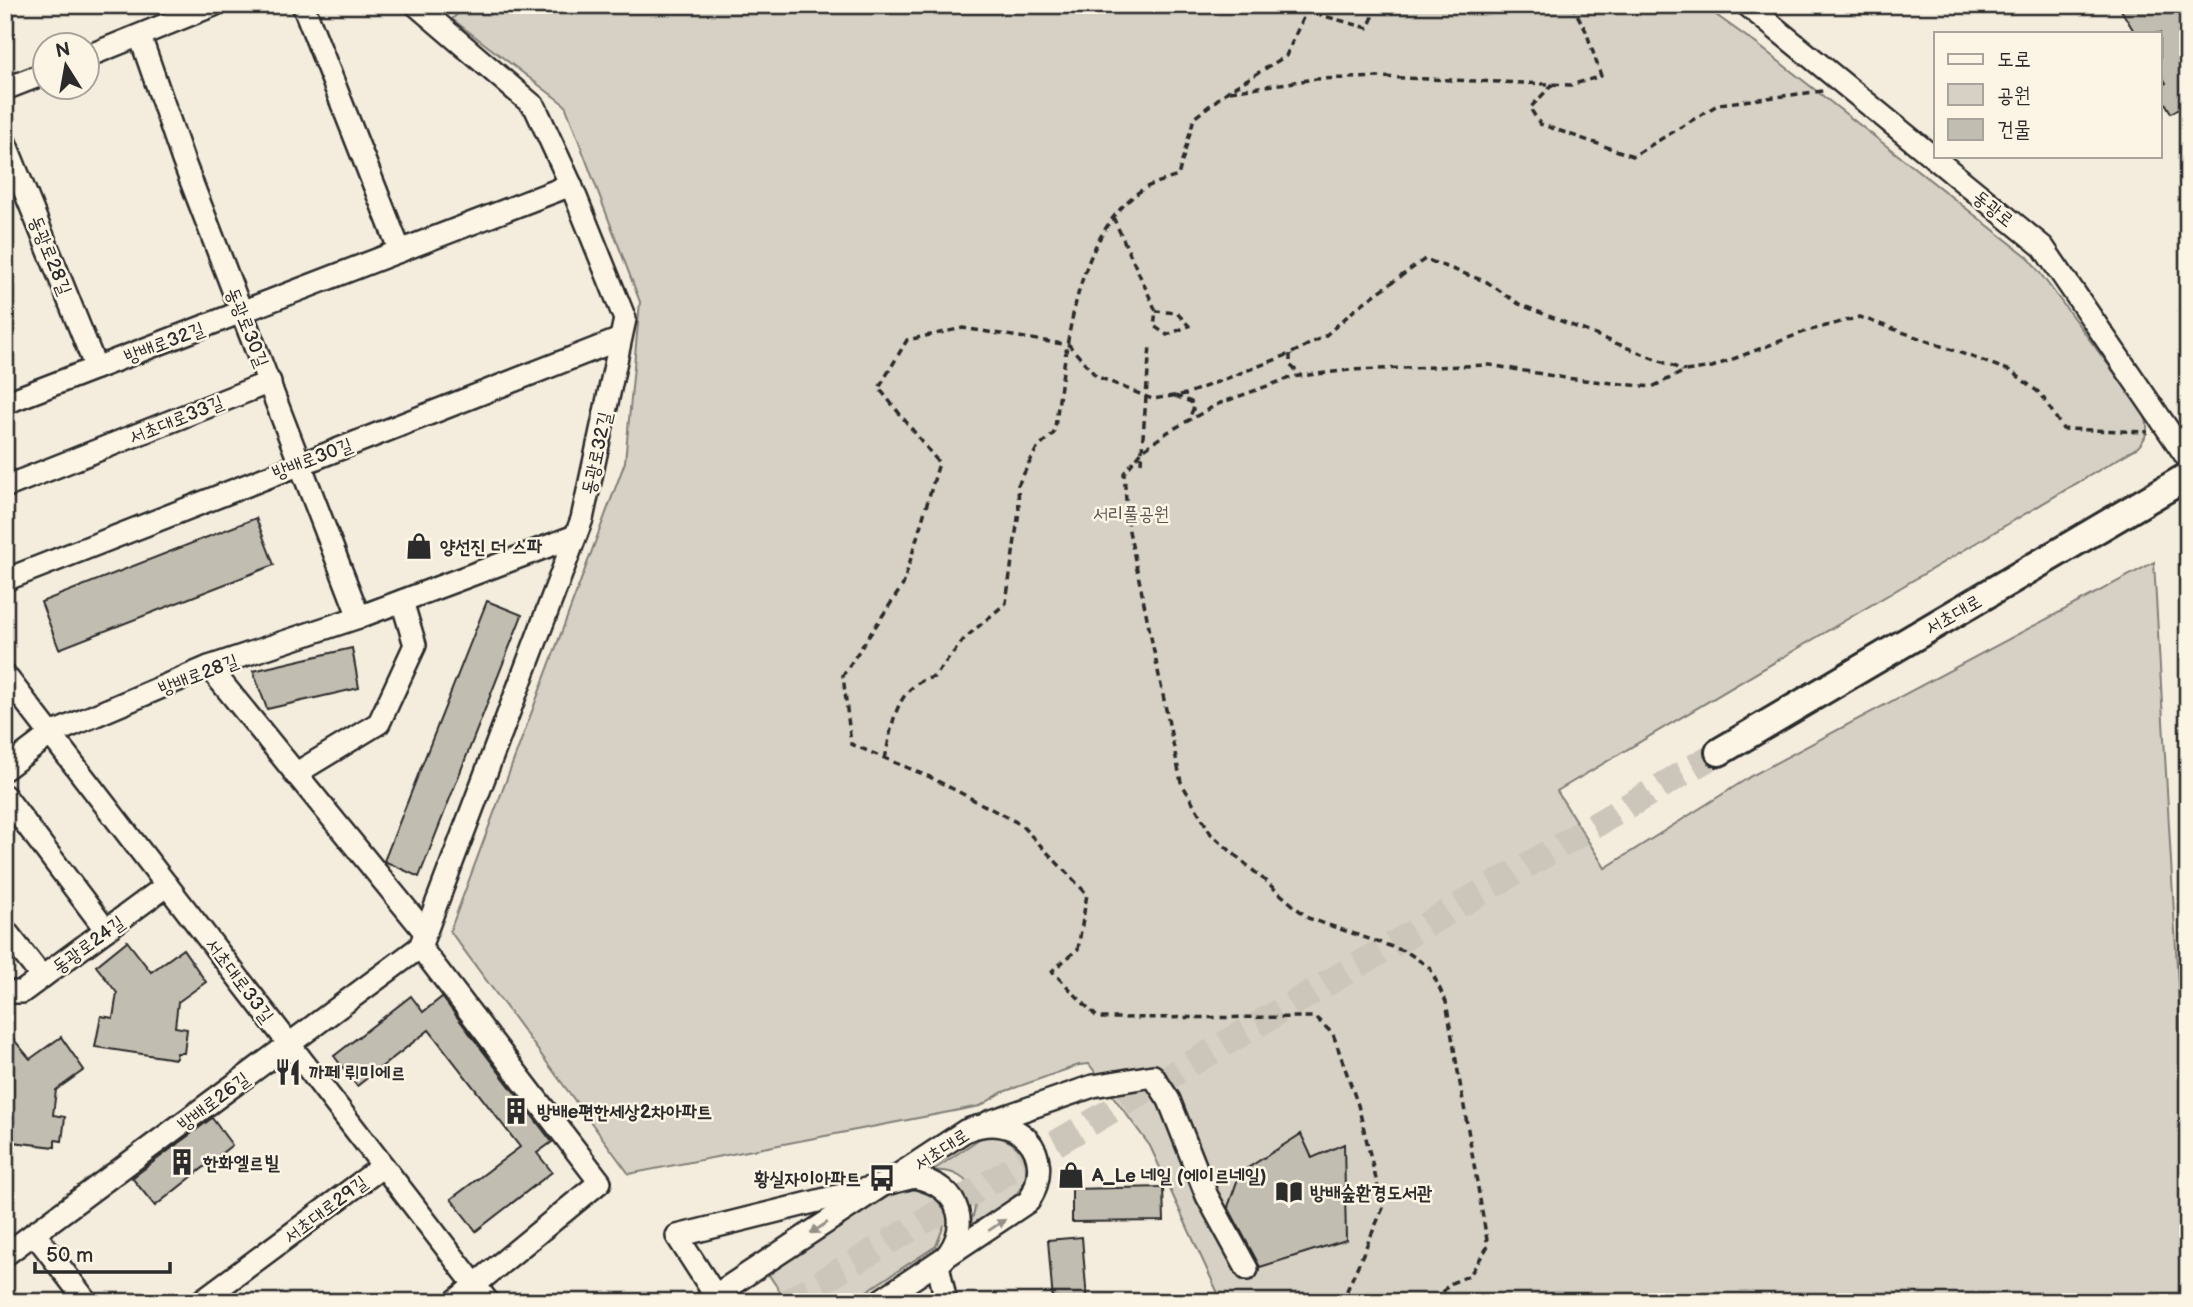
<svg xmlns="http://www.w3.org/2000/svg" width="2193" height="1307" viewBox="0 0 2193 1307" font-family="'Balsamiq Sans','Poor Story',sans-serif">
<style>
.green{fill:#d6d1c4;stroke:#807e78;stroke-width:2}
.building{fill:#c2bdb1;stroke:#2b2b2b;stroke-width:2}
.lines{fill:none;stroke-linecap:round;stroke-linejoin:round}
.major-tunnel{stroke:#ccc6ba;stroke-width:26;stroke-dasharray:26 13;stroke-linecap:butt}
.minor-casing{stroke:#2b2b2b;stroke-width:26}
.major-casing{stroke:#2b2b2b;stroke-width:32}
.path{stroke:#2b2b2b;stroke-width:3.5;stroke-dasharray:7 5;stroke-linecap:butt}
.minor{stroke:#fcf5e5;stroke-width:21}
.major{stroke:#fcf5e5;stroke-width:26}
.oneway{fill:#949088}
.labels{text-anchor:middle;stroke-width:5;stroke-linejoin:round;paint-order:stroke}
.street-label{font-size:19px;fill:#2b2b2b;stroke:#fcf5e5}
.park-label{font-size:19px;fill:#565451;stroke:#fcf5e5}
.poi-label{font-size:19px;font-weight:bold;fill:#2b2b2b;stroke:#fcf5e5;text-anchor:start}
</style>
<rect width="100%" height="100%" fill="#f4edde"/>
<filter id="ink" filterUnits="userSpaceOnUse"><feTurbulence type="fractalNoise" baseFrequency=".0143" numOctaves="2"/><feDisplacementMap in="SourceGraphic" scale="14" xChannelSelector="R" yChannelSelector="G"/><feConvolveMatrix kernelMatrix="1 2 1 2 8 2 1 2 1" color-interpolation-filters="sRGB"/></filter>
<g filter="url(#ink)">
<g class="green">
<path d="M467,5H1702L1758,45L2028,257L2142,410C2150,424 2149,436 2138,447L1557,791L1605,868L1753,775L2154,562L2188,1160V1302H1222L1150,1146L1089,1064L1079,1065L1003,1092L980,1106L629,1174L450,931L625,462L640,302L565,105L452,19Z"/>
<path d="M993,1136C1007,1139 1017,1144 1023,1157C1039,1193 992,1211 968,1227C986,1197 967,1167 932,1171L982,1137Z"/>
<polygon points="911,1188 932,1196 939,1204 944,1225 936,1246 850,1302 787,1302 767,1272 900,1189"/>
</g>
<g class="building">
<polygon points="2118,5 2188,5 2188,103 2171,113 2160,94 2160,87 2166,83 2160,73 2160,33 2135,33"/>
<polygon points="256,518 274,565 59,649 41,602"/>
<polygon points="487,601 522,615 419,877 384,861"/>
<polygon points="352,648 359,688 267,709 253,671"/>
<polygon points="127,941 151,972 183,949 206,982 178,1002 175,1027 187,1029 184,1053 177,1053 176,1059 95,1047 101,1016 113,1018 117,993 96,966"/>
<polygon points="411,996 423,1012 442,997 552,1142 537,1153 552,1172 476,1231 451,1199 520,1147 429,1030 357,1086 334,1056"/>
<polygon points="5,1029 30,1059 61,1037 84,1070 56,1090 53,1115 65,1117 62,1141 55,1140 55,1147 5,1141"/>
<polygon points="212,1118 232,1145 155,1206 132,1178"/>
<polygon points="1301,1134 1312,1158 1344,1144 1346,1240 1260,1267 1228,1207 1240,1173"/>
<polygon points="1163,1187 1164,1221 1072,1222 1072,1189"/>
<polygon points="1082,1237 1087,1300 1053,1302 1048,1240"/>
</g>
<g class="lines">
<polyline class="major-tunnel" points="787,1302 1719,752"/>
<defs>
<g id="minor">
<polyline points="303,5 400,251"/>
<polyline points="416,5 535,107 571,185 625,319 582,519 420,947"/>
<polyline points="1747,5 2043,247 2188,459"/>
<polyline points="140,36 183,160 359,617"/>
<polyline points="88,56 214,5"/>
<polyline points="5,89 46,73"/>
<polyline points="5,142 96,368"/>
<polyline points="5,403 571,185"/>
<polyline points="5,487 270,382"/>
<polyline points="5,580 620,339"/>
<polyline points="209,667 425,932"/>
<polyline points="5,675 488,1302"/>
<polyline points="5,769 51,734 209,667 359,617 575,536"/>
<polyline points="295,774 379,723 415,645 402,601"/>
<polyline points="5,796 106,930"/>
<polyline points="5,930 42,977"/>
<polyline points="420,947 600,1182 454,1302"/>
<polyline points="5,992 22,992 167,885"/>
<polyline points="989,1122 1093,1086 1153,1076 1169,1100 1207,1196 1247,1269"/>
<polyline points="34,1233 87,1302"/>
<polyline points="5,1255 420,947"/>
<path d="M715,1295L677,1236L914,1177C963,1186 974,1232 938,1265L946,1302"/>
<polyline points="200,1302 383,1166"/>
<path d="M705,1302L965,1131C1017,1109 1058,1152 1029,1201L878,1302"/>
</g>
<polyline id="major" points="1719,752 2188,476"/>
</defs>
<use href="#minor" class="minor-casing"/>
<use href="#major" class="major-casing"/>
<g class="path">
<polyline points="1553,84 1530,108 1540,124 1633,156 1719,104 1823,91"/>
<polyline points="1230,91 1316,79 1382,77 1571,85 1601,76 1586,31 1572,5"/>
<polyline points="1113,217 1156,311 1154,326 1167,335 1189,326 1177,313 1156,311"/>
<polyline points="1290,354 1290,365 1301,375"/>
<polyline points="1175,396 1191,402 1194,407 1188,421"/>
<polyline points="1141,463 1150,345"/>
<path d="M885,759C892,726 895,685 934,677L965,638L1006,603L1019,511L1018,485L1036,450L1054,433C1067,356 1071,242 1139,192C1149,184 1166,180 1178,176L1194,118L1228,91L1286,56L1306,11L1368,28L1378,5"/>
<polyline points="1342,1302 1383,1208 1358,1105 1333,1034 1315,1017 1098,1018 1052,971 1078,949 1087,894 1020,824 930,777 851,744 843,675 903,585 939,463 879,388 907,340 963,328 1069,345 1096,376 1152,399 1186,394 1290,354 1325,336 1359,306 1425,259 1487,282 1519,304 1685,371"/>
<polyline points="1436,1302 1449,1284 1470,1275 1488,1246 1446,1002 1430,968 1407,952 1308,918 1211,834 1181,782 1128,526 1124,473 1144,449 1168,432 1218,404 1292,377 1350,370 1490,365 1565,378 1652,387 1685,371 1712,367 1807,331 1860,317 2011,371 2041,394 2063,429 2148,432"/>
</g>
<use href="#minor" class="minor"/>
<use href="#major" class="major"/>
</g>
<defs><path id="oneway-solid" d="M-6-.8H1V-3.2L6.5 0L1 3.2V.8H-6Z" transform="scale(1.75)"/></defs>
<g class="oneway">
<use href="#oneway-solid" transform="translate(997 1225) rotate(-34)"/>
<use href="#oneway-solid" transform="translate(819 1228) rotate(147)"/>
</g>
</g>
<defs>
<symbol id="shop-bare" viewBox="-9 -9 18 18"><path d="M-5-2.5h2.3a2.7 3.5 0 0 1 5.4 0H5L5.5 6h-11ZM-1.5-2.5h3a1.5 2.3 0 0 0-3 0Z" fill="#2b2b2b" stroke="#fcf5e5" stroke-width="2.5" paint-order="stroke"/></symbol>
<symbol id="restaurant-bare" viewBox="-9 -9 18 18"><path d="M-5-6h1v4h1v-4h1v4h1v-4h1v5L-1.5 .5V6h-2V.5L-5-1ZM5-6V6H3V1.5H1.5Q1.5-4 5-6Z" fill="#2b2b2b" stroke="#fcf5e5" stroke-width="2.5" paint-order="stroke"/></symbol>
<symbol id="building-bare" viewBox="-9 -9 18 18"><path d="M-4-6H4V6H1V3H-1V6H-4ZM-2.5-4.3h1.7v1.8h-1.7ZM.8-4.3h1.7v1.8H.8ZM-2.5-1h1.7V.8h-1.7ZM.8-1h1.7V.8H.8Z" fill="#2b2b2b" stroke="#fcf5e5" stroke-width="2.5" paint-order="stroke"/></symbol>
<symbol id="bus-bare" viewBox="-9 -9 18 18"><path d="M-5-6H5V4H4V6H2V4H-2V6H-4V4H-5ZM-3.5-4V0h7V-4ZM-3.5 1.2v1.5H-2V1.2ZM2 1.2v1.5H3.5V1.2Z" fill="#2b2b2b" stroke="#fcf5e5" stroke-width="2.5" paint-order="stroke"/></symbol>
<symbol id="library-bare" viewBox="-9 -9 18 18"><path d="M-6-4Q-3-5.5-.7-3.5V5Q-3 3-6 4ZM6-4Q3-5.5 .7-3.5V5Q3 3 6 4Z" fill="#2b2b2b" stroke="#fcf5e5" stroke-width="2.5" paint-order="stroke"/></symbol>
</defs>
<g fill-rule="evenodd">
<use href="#shop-bare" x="400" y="527" width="38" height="38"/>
<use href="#restaurant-bare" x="269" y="1053" width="38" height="38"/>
<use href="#building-bare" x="497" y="1092" width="38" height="38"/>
<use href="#building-bare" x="163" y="1143" width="38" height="38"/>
<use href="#shop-bare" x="1052" y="1156" width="38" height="38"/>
<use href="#bus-bare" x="863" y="1159" width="38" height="38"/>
<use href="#library-bare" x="1270" y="1173" width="38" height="38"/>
</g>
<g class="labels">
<g class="street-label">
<text transform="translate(1994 208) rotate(39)" y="7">동광로</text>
<text transform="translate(51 255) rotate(68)" y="7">동광로28길</text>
<text transform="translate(248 327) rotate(68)" y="7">동광로30길</text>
<text transform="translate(164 342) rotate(-21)" y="7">방배로32길</text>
<text transform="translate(176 419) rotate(-22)" y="7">서초대로33길</text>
<text transform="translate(596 453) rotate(-78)" y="7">동광로32길</text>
<text transform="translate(312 458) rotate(-21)" y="7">방배로30길</text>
<text transform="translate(1953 614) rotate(-30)" y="7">서초대로</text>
<text transform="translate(198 674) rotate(-21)" y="7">방배로28길</text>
<text transform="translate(88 944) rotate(-36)" y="7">동광로24길</text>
<text transform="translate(240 980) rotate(53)" y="7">서초대로33길</text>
<text transform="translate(213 1101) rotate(-37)" y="7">방배로26길</text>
<text transform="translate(941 1149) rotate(-33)" y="7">서초대로</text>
<text transform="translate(325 1209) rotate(-37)" y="7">서초대로29길</text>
</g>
<g class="park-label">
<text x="1131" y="520">서리풀공원</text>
</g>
<g class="poi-label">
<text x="440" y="553">양선진 더 스파</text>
<text x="309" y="1079">까페 뤼미에르</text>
<text x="537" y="1118">방배e편한세상2차아파트</text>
<text x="203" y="1169">한화엘르빌</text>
<text x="1092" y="1182">A_Le 네일 (에이르네일)</text>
<text x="861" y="1185" text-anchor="end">황실자이아파트</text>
<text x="1310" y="1199">방배숲환경도서관</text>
</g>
</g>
<rect width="2193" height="1307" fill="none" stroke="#fcf5e5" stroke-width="28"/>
<rect x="14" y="14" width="2165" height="1279" fill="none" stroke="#2b2b2b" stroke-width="2.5" filter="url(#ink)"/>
<rect x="1934" y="32" width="228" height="126" fill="#fcf5e5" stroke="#a8a49b" stroke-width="2"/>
<rect x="1948" y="54" width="35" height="10" fill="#fcf5e5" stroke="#a8a49b" stroke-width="2"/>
<text x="1997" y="66" font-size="21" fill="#2b2b2b">도로</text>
<rect x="1948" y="84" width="35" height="21" fill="#d6d1c4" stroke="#a8a49b" stroke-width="2"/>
<text x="1997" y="102" font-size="21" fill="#2b2b2b">공원</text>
<rect x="1948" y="119" width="35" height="21" fill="#c2bdb1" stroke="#a8a49b" stroke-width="2"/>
<text x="1997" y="136" font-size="21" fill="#2b2b2b">건물</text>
<g transform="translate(66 66) rotate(349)"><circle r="33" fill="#fcf5e5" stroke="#a8a49b" stroke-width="2"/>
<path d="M0-5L12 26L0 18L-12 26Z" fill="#2b2b2b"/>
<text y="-10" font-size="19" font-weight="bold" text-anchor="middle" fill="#2b2b2b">N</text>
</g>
<path d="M35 1262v10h135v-10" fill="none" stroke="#2b2b2b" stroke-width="3.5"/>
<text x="46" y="1262" font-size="21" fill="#2b2b2b" stroke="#fcf5e5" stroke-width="5" paint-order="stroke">50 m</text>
</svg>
